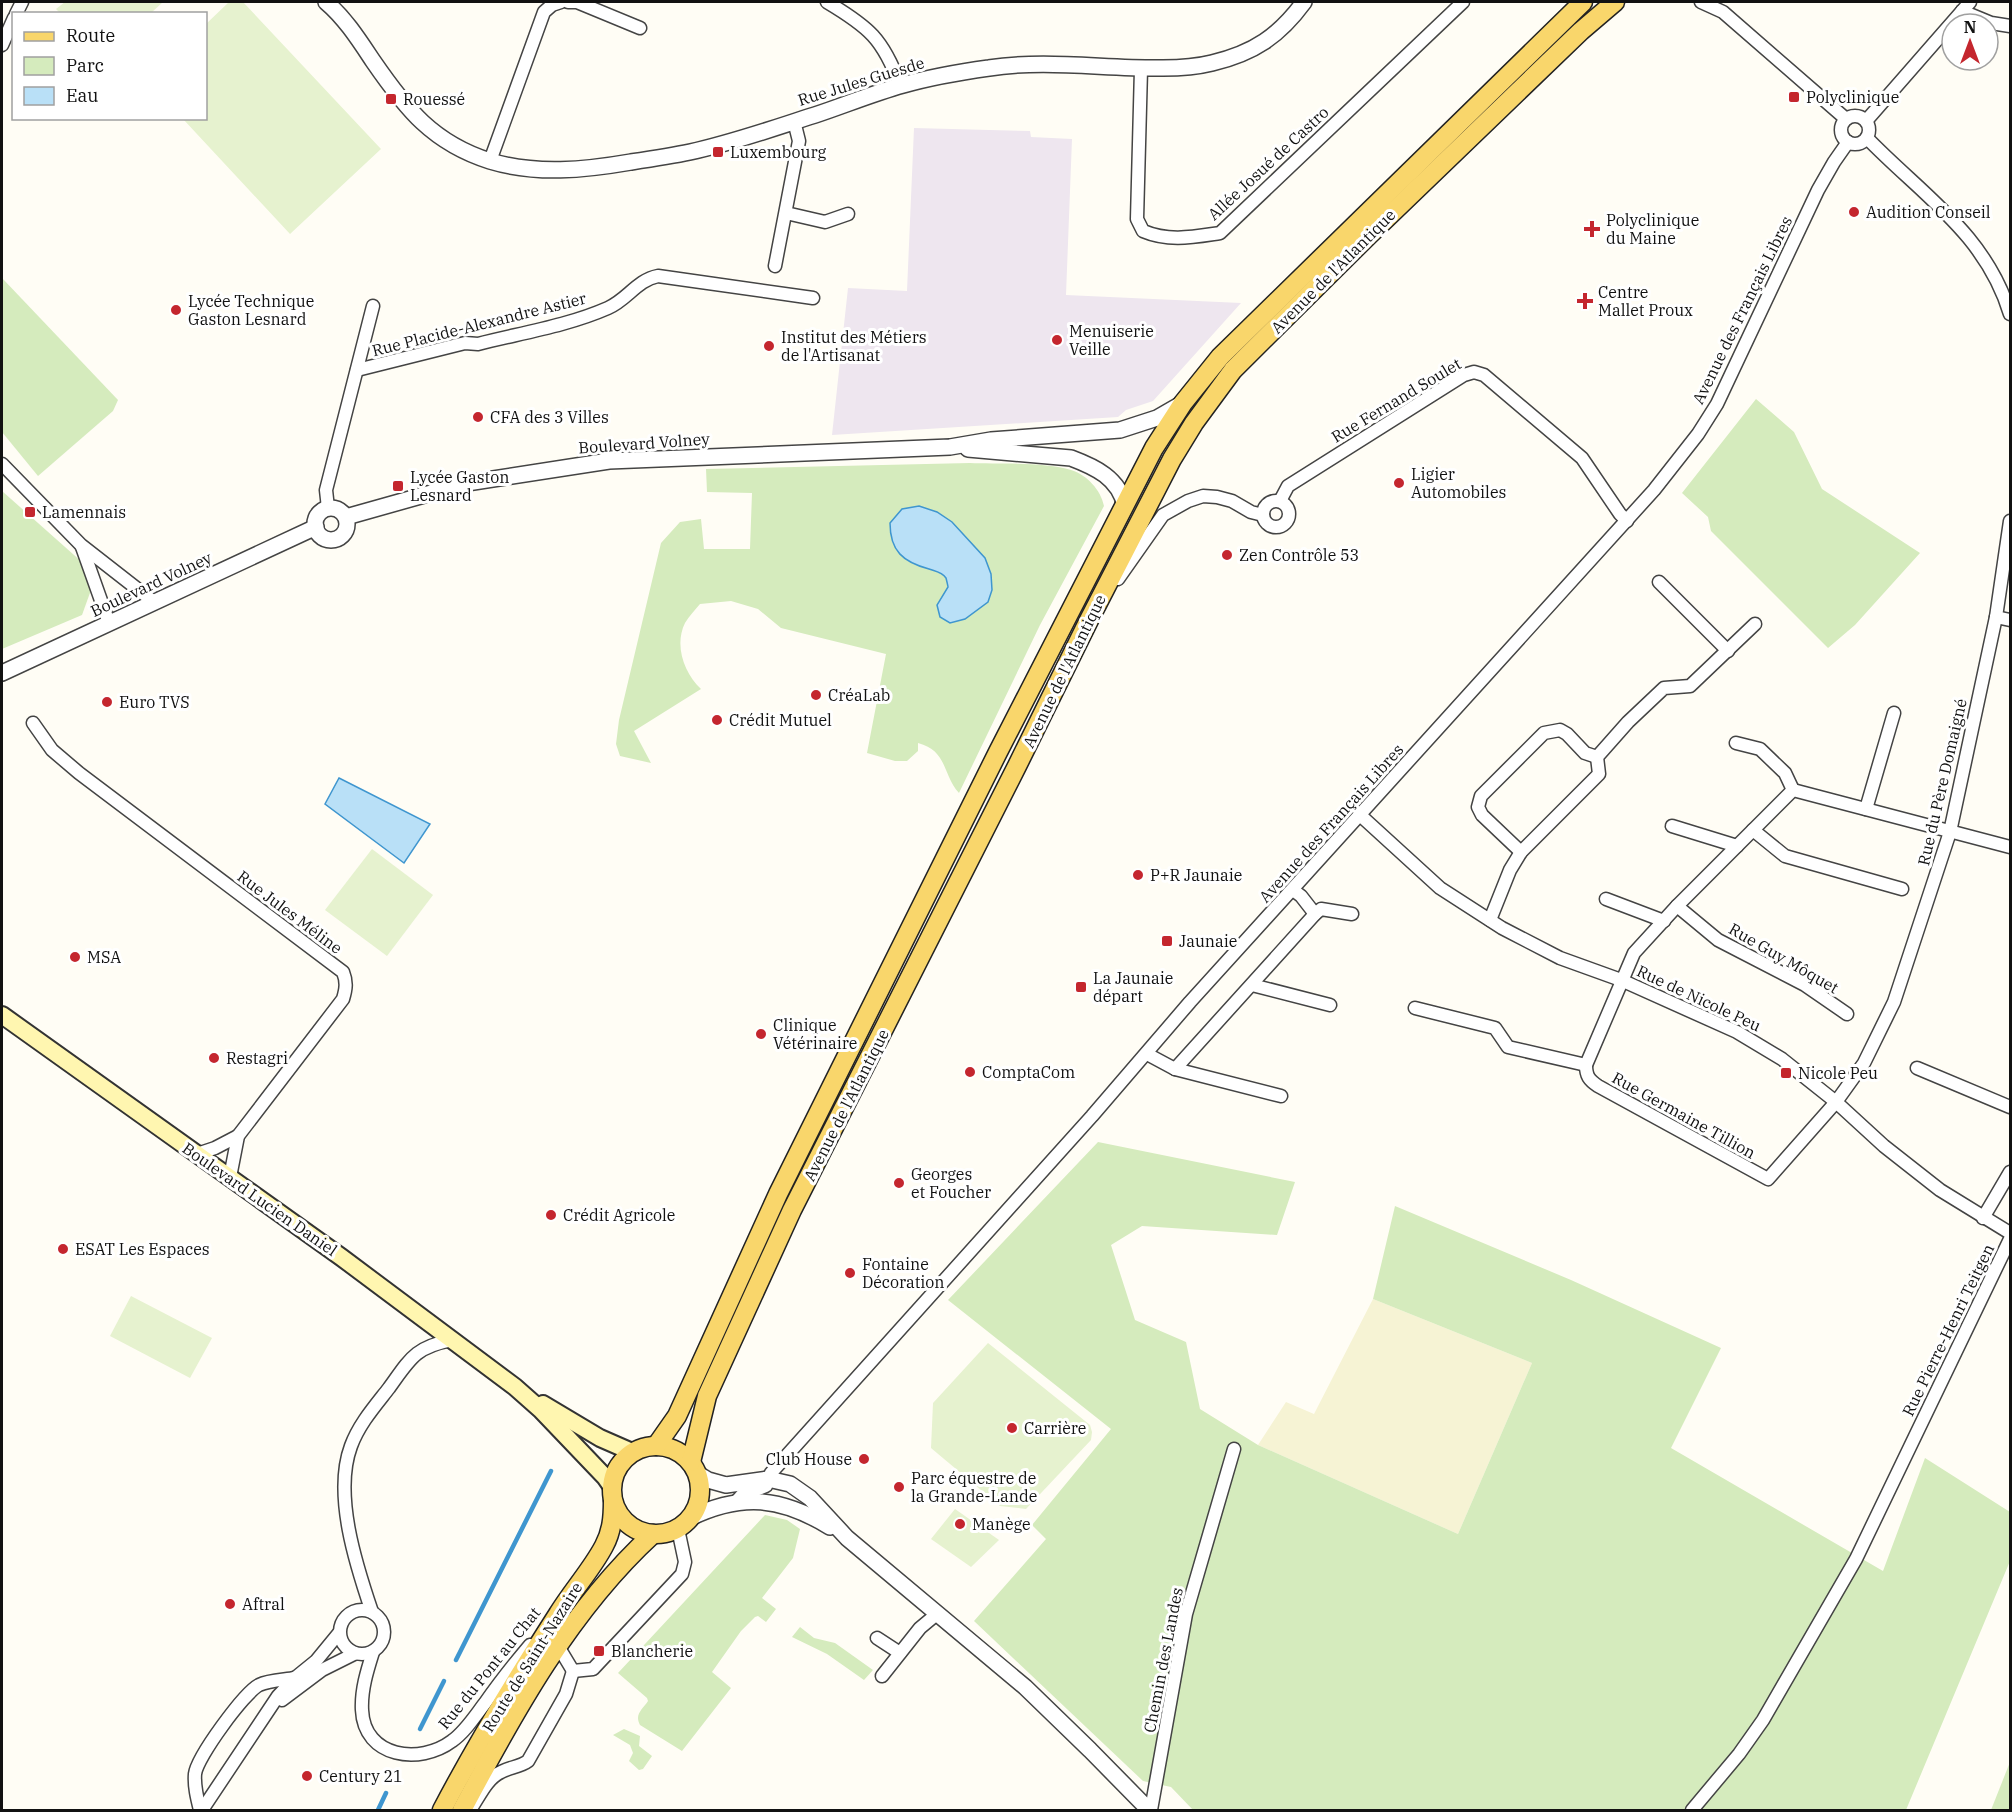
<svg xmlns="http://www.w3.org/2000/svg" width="2012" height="1812" viewBox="0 0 2012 1812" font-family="'IBM Plex Serif',serif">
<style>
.industrial{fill:#eee6ef}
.farmland{fill:#f6f3d4}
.green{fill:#d5ebbd}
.pitch{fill:#e6f2cf}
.water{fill:#b9e0f7;stroke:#3f96cf;stroke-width:1.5}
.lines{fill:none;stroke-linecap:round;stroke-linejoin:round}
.stream{stroke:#3f96cf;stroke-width:4.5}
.minor-casing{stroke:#444;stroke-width:15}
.tertiary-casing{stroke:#444;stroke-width:18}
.secondary-casing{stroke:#333;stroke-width:20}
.primary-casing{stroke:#222;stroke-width:21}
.minor{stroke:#fff;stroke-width:12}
.tertiary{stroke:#fff;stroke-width:15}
.secondary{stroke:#fff6b0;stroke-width:16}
.primary{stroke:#f9d66b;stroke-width:18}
.poi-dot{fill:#c4262e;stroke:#fff;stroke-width:2}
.labels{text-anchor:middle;stroke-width:6;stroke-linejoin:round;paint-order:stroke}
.street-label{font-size:16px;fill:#111;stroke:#fff}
.poi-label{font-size:16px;fill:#111;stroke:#fff;text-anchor:start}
</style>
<rect width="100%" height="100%" fill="#fffdf5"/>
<polygon class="industrial" points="914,128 1030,131 1031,137 1072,139 1066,295 1241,303 1153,401 1126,410 1118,417 832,435 848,288 907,291"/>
<polygon class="farmland" points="1373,1299 1532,1363 1458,1534 1258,1445 1286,1402 1314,1414"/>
<g class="green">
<polygon points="2,278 118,400 113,411 38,476 2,432"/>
<polygon points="1756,399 1794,432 1822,489 1920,553 1855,625 1828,648 1711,531 1708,517 1682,493"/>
<path d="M970,463C997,464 1046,462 1071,470C1087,475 1101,490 1104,506L1040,625L959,793C942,774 948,751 918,743V751L907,761H895L867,753L886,654L781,628L758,609L731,601L700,604C695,610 689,616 685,623C674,645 684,673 701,689L634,731L651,763L620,756L616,744L619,720L661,543L680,522L701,519L704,549H750L752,493L707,492L706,469Z"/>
<polygon points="2,491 83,563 91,590 82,615 2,649"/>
<polygon points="1098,1142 1295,1182 1277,1235 1142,1226 1111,1245 1135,1320 1186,1342 1200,1409 1258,1445 1458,1534 1532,1363 1373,1299 1395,1206 1571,1280 1721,1348 1671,1448 1883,1571 1925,1458 2010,1512 2010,1561 1906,1810 1193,1810 1171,1787 1143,1781 974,1621 1046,1539 1032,1525 1111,1429 948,1300"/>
<path d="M765,1515L787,1520L800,1529L793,1558L762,1598L776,1609L766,1622L758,1616L755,1617L741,1631L712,1672L731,1688L682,1751L640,1725C634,1714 643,1709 648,1701L647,1698L618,1673Z"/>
<polygon points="800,1627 814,1638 835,1643 873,1670 864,1680 827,1654 792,1637"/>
<polygon points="624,1729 640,1736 639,1746 652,1756 643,1769 639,1770 629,1761 633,1753 630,1745 613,1735"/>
<polygon points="2010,1762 2010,1810 1991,1810"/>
</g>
<g class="pitch">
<polygon points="65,2 163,2 151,13 60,13 56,9"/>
<polygon points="229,2 243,2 381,149 290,234 183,119 206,118 206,24"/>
<polygon points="372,849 433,895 387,956 325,910"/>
<polygon points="131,1296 212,1338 190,1378 110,1336"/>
<polygon points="988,1343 1090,1425 1092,1432 1091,1440 1026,1509 1000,1506 931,1448 933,1403"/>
<polygon points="955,1509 999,1540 971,1567 931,1539"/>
</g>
<g class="water">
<path d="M919,506L937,512L952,522L985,558L991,574L992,590L988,602L965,619L950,623L940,617L937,605L948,587C948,586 946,578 946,578C942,572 934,571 929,569C903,562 890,551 890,523L902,509Z"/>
<polygon points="339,778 430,824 404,863 325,804"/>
</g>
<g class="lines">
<g class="stream">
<polyline points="456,1660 551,1471"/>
<polyline points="420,1729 444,1681"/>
<polyline points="378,1810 386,1793"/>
</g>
<defs>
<g id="minor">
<polyline points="568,2 577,2 640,28"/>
<path d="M827,2C869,27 883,39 900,85"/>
<polyline points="1701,2 1723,12 1846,119"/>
<polyline points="1962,11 1991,23 2010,26"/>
<polyline points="16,14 22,2"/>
<polyline points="2,45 14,18"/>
<path d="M1141,69L1137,219L1143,231C1169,242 1193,237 1220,233L1463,2"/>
<circle cx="1855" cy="130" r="14"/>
<polyline points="1866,121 1970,2"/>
<path d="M1867,138C1921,194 1986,234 2010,314"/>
<polyline points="490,161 544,12 552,5 561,2"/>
<polyline points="786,213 825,222 848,214"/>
<polyline points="775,266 799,141 794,121"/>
<path d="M357,370L465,343L478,344C521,333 567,326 608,308C627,300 637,280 658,276L813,298"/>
<polyline points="2,464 81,545 154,602"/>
<circle cx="1276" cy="514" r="13"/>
<polyline points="1280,501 1288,486 1464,375 1474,372 1484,375 1582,458 1620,514 1627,521"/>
<polyline points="328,508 326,490 373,306"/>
<path d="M2010,521L1996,617L1950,832L1894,1002L1864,1063L1836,1102L1768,1179L1598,1086C1589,1080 1586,1076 1586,1065L1634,953L1677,906L1793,790L2010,847"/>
<polyline points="82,547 109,623"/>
<polyline points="1118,579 1163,515 1188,501 1203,496 1217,497 1232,501 1251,512 1263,515"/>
<polyline points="1659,582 1728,651"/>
<polyline points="1996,617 2010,620"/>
<path d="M33,723L52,750L79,773L343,972C347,982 346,989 343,999L238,1136L230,1177"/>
<polyline points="1736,743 1760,749 1785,773 1793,790"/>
<polyline points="1866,809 1894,713"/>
<polyline points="1360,815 1440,888 1502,928 1560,958 1621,980 1737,1032 1782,1059 1836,1102 1884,1146 1940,1190 2010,1233"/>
<polyline points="1672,826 1737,846"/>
<polyline points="1753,830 1785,856 1902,889"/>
<polyline points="1521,852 1482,815 1478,807 1481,796 1544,733 1560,730 1567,734 1585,753 1597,757"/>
<polyline points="1293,890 1301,896 1315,914"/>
<polyline points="1606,899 1664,921"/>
<polyline points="1677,906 1718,940 1805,985 1847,1014"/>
<polyline points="1490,920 1510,870 1521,852 1599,774 1597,757 1628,722 1664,688 1690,686 1755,624"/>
<polyline points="1252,985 1330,1005"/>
<polyline points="1415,1008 1495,1028 1508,1047 1586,1065"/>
<polyline points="1147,1054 1175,1069 1281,1096"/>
<polyline points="1917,1068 2010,1107"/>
<polyline points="1175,1069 1315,914 1321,909 1352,914"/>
<polyline points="197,1154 215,1148 238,1136"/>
<polyline points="1983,1218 2010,1172"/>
<polyline points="734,1504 742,1495 766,1486 771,1473 1092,1116 1190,1002 1654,490 1698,434 1717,404 1818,190 1834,162 1848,142"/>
<circle cx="362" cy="1632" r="22"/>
<path d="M372,1612C356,1565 333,1494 351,1446C359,1424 375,1406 389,1388C410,1359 415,1347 452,1340"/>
<polyline points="877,1638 900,1653"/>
<polyline points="558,1646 573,1671"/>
<path d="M373,1652C367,1671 361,1690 362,1710C364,1758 420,1765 452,1741C465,1732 475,1716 485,1703C499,1683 514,1664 530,1645"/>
<polyline points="573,1671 593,1669 682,1574 685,1562 678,1529"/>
<polyline points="882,1676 920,1628 938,1613"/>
<polyline points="282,1700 322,1670 354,1654"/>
<path d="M200,1810C197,1798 194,1786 195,1774C197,1757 244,1693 259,1685C269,1680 284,1680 295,1678"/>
<polyline points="202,1810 278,1696 295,1678 316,1661 339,1633"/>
<path d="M470,1810C479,1797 487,1778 501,1772C510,1767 520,1767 528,1761L566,1694L573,1671"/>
<polyline points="1151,1810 1186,1614 1234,1449"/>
<polyline points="1692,1810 1739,1754 1763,1720 1856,1559 2010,1239"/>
</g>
<g id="tertiary">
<path d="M326,2C345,18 359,40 373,61C406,109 433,143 490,161C536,175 585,170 631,162C651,159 671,156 690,152C732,143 774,128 815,115C845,105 874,93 903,85C931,77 960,72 989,68C1045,59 1106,69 1163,68C1179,68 1196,67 1212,63C1254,53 1279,36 1304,2"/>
<path d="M968,449L1071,458C1095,467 1119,478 1125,506"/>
<circle cx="331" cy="524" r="16"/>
<polyline points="346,517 467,483 609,461 950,447 991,440 1120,430 1157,418 1183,403"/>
<polyline points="2,673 316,527"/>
<polyline points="698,1474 708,1480 726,1485 768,1479 790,1484 810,1498 847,1538 1025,1687 1090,1750 1149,1810"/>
<path d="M690,1518C742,1493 781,1497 830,1527"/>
</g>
<g id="secondary">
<polyline points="2,1015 341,1257 515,1387 541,1410 605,1477 612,1487"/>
<polyline points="543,1404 600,1438 632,1452"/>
</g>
<g id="primary">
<circle cx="656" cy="1490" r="44"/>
<polyline points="656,1446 677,1416 778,1194 998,752 1154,448 1183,403 1220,357 1583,2"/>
<polyline points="691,1462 707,1396 792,1210 1017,766 1089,620 1172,459 1194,423 1233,370 1368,236 1581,31 1615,2"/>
<path d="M442,1810C477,1743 517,1678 558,1614C572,1591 592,1569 604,1546C612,1531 613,1517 613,1501"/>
<path d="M462,1810C514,1712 570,1610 653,1534"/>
</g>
</defs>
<use href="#minor" class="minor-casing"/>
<use href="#tertiary" class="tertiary-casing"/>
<use href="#secondary" class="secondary-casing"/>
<use href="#primary" class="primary-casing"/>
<use href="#minor" class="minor"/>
<use href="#tertiary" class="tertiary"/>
<use href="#secondary" class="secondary"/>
<use href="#primary" class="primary"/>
</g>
<g class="poi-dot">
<rect x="1788" y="91" width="12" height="12" rx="3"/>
<rect x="385" y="93" width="12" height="12" rx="3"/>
<rect x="712" y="146" width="12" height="12" rx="3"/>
<circle cx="1854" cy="212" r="6"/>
<path d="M1589 220h6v6h6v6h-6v6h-6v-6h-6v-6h6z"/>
<path d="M1582 292h6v6h6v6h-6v6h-6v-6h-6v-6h6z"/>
<circle cx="176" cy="310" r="6"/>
<circle cx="1057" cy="340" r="6"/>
<circle cx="769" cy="346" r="6"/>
<circle cx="478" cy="417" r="6"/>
<circle cx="1399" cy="483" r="6"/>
<rect x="392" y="480" width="12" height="12" rx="3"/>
<rect x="24" y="506" width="12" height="12" rx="3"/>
<circle cx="1227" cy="555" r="6"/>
<circle cx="816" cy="695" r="6"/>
<circle cx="107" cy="702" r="6"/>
<circle cx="717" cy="720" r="6"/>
<circle cx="1138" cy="875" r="6"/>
<rect x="1161" y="935" width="12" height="12" rx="3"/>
<circle cx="75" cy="957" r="6"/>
<rect x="1075" y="981" width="12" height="12" rx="3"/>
<circle cx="761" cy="1034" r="6"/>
<circle cx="214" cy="1058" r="6"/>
<circle cx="970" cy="1072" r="6"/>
<rect x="1780" y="1067" width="12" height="12" rx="3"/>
<circle cx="899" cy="1183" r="6"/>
<circle cx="551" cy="1215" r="6"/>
<circle cx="63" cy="1249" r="6"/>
<circle cx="850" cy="1273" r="6"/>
<circle cx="1012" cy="1428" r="6"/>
<circle cx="864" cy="1459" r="6"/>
<circle cx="899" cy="1487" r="6"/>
<circle cx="960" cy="1524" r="6"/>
<circle cx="230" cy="1604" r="6"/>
<rect x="593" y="1645" width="12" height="12" rx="3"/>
<circle cx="307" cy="1776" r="6"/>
</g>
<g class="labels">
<g class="street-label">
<text transform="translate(861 81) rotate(-17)" y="6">Rue Jules Guesde</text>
<text transform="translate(1268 163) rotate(-43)" y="6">Allée Josué de Castro</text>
<text transform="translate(1333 271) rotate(-45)" y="6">Avenue de l'Atlantique</text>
<text transform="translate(1742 310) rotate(-64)" y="6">Avenue des Français Libres</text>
<text transform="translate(479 324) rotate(-14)" y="6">Rue Placide-Alexandre Astier</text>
<text transform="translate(1396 400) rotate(-31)" y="6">Rue Fernand Soulet</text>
<text transform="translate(644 443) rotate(-4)" y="6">Boulevard Volney</text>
<text transform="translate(151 584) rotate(-25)" y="6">Boulevard Volney</text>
<text transform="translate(1064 671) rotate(-64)" y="6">Avenue de l'Atlantique</text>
<text transform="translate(1942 782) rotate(-77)" y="6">Rue du Père Domaigné</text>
<text transform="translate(1331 823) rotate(-48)" y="6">Avenue des Français Libres</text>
<text transform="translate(290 912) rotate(37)" y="6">Rue Jules Méline</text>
<text transform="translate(1784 958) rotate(30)" y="6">Rue Guy Môquet</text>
<text transform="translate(1699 998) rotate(25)" y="6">Rue de Nicole Peu</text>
<text transform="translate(846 1105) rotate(-63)" y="6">Avenue de l'Atlantique</text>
<text transform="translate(1684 1115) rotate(29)" y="6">Rue Germaine Tillion</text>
<text transform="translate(260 1199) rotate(35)" y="6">Boulevard Lucien Daniel</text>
<text transform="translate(1948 1330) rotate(-64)" y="6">Rue Pierre-Henri Teitgen</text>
<text transform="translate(532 1657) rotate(-58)" y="6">Route de Saint-Nazaire</text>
<text transform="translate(1163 1660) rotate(-79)" y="6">Chemin des Landes</text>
<text transform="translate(489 1668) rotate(-51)" y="6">Rue du Pont au Chat</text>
</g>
<g class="poi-label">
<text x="1806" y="103">Polyclinique</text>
<text x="403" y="105">Rouessé</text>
<text x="730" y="158">Luxembourg</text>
<text x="1866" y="218">Audition Conseil</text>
<text x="1606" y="226">Polyclinique<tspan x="1606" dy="18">du Maine</tspan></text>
<text x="1598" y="298">Centre<tspan x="1598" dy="18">Mallet Proux</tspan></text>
<text x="188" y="307">Lycée Technique<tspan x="188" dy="18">Gaston Lesnard</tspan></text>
<text x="1069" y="337">Menuiserie<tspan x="1069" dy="18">Veille</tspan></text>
<text x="781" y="343">Institut des Métiers<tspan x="781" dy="18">de l'Artisanat</tspan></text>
<text x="490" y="423">CFA des 3 Villes</text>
<text x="1411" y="480">Ligier<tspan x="1411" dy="18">Automobiles</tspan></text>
<text x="410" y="483">Lycée Gaston<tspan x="410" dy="18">Lesnard</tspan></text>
<text x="42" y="518">Lamennais</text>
<text x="1239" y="561">Zen Contrôle 53</text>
<text x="828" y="701">CréaLab</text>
<text x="119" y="708">Euro TVS</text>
<text x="729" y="726">Crédit Mutuel</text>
<text x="1150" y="881">P+R Jaunaie</text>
<text x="1179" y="947">Jaunaie</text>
<text x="87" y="963">MSA</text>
<text x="1093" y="984">La Jaunaie<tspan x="1093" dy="18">départ</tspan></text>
<text x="773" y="1031">Clinique<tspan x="773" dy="18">Vétérinaire</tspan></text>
<text x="226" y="1064">Restagri</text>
<text x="982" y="1078">ComptaCom</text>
<text x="1798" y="1079">Nicole Peu</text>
<text x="911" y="1180">Georges<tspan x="911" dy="18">et Foucher</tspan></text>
<text x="563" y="1221">Crédit Agricole</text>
<text x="75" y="1255">ESAT Les Espaces</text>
<text x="862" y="1270">Fontaine<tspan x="862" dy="18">Décoration</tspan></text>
<text x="1024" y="1434">Carrière</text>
<text x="852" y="1465" text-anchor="end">Club House</text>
<text x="911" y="1484">Parc équestre de<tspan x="911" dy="18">la Grande-Lande</tspan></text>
<text x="972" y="1530">Manège</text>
<text x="242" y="1610">Aftral</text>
<text x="611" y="1657">Blancherie</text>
<text x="319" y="1782">Century 21</text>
</g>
</g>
<rect width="2012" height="1812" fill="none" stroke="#111111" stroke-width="6"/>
<rect x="12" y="12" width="195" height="108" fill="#ffffff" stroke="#a0a0a0" stroke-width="1.5"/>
<rect x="24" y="32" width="30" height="9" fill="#f9d66b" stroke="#a0a0a0" stroke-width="1.5"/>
<text x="66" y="42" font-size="18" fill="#111111">Route</text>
<rect x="24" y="57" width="30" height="18" fill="#d5ebbd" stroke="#a0a0a0" stroke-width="1.5"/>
<text x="66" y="72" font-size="18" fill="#111111">Parc</text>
<rect x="24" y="87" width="30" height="18" fill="#b9e0f7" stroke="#a0a0a0" stroke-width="1.5"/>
<text x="66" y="102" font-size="18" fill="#111111">Eau</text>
<g transform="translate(1970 42)"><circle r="28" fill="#ffffff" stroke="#a0a0a0" stroke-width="1.5"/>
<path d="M0-4.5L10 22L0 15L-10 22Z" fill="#c4262e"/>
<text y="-9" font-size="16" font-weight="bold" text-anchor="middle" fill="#111111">N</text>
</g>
</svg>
